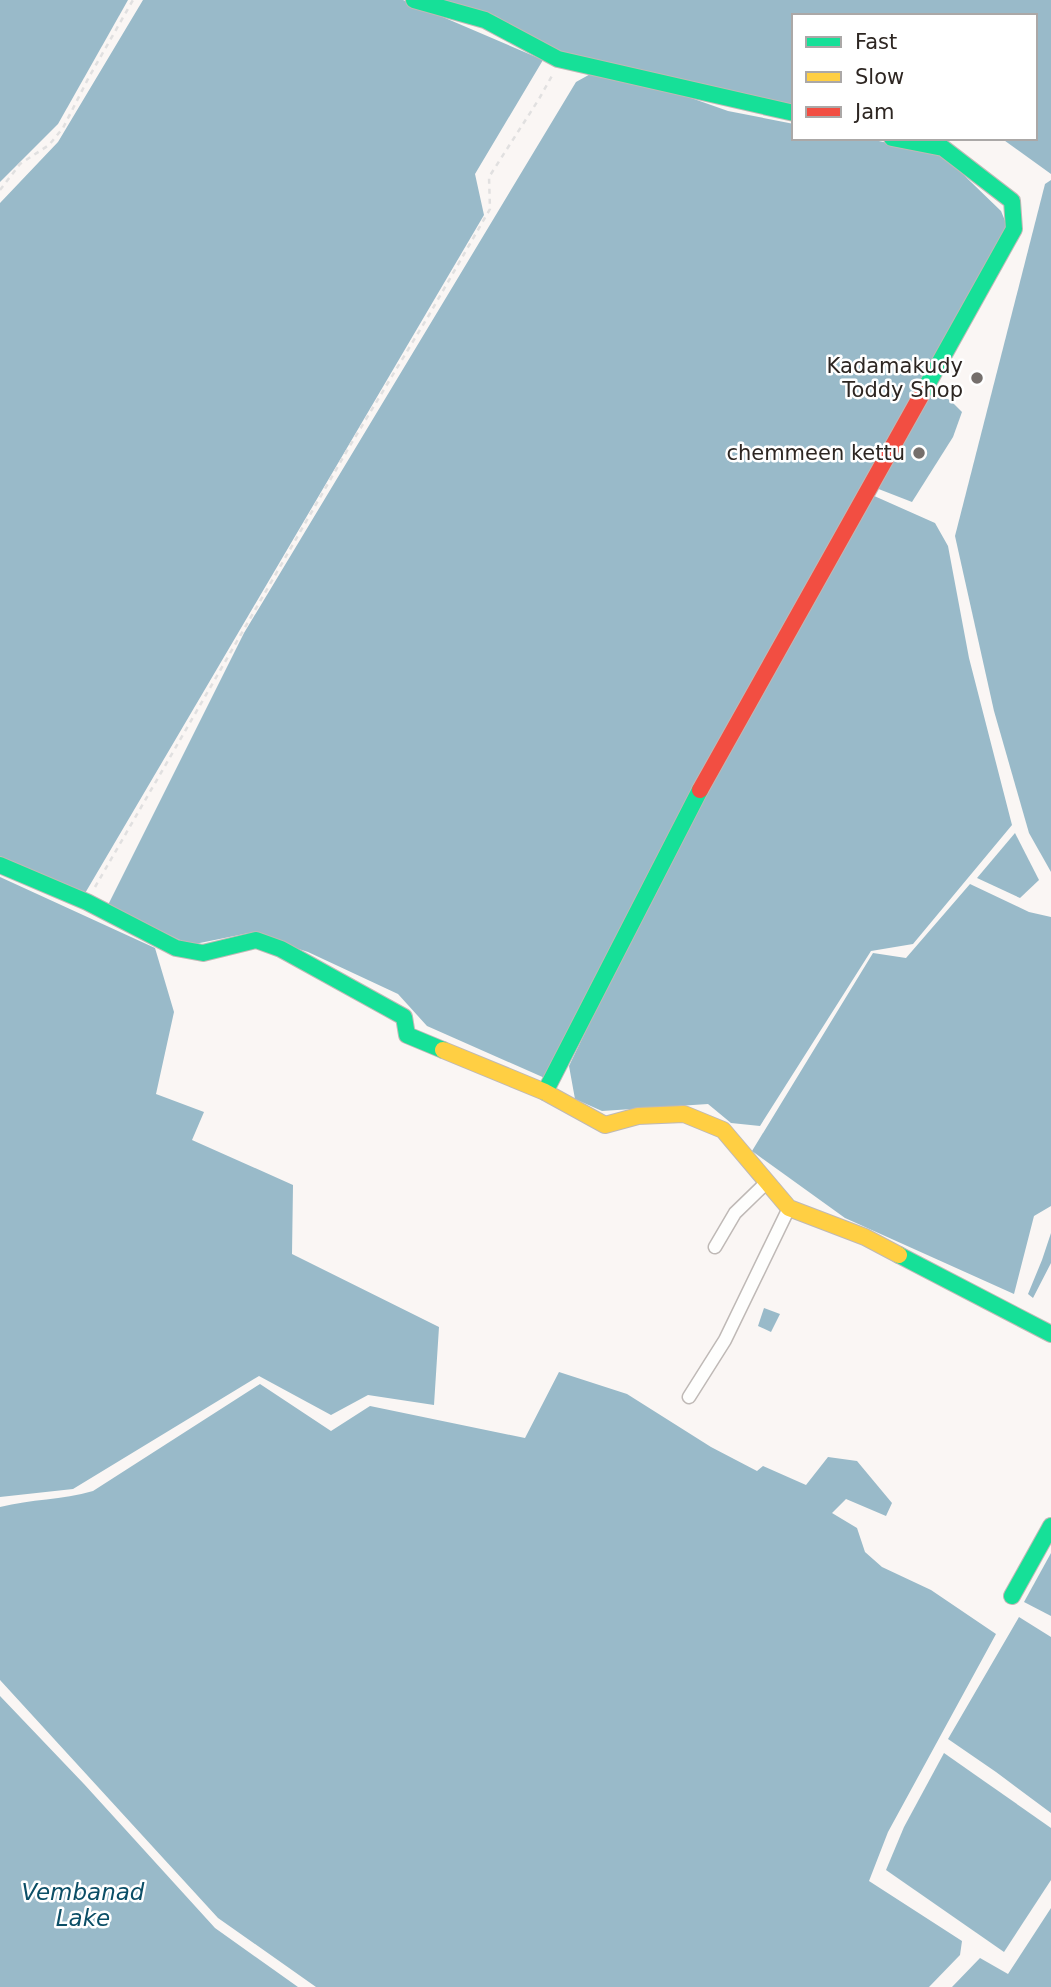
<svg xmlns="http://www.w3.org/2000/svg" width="1051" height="1987" viewBox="0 0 1051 1987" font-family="'DejaVu Sans',sans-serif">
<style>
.water{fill:#99bac9}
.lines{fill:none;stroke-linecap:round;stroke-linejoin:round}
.street-casing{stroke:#bfb9b6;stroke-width:15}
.fast-casing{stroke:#bfb9b6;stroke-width:18}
.slow-casing{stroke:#bfb9b6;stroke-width:18}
.jam-casing{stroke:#bfb9b6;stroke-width:18}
.path{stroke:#e1e0e0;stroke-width:2.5;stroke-dasharray:5 5;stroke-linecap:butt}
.street{stroke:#fefefd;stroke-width:12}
.fast{stroke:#16e098;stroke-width:16}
.slow{stroke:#ffcf43;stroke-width:16}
.jam{stroke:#f24e42;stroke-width:16}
.poi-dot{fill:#756f6c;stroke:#fff;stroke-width:2.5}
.labels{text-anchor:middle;stroke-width:5;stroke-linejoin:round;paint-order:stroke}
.poi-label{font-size:21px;fill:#2d2622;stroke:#fff;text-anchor:end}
.water-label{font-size:23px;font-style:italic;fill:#0b4e66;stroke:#fff}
</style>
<rect width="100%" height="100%" fill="#faf6f4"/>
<g class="water">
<polygon points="0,0 128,0 58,124 0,182"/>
<polygon points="143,0 403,0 543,60 475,174 484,215 84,895 0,856 0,203 58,142"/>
<polygon points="443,0 1051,0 1051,174 1001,138 1035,138 1035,16 794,16 794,107 550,51 496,16"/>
<polygon points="594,72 660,87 728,111 794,124 794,138 864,138 942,154 1001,211 1008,228 547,1079 427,1026 398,994 308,952 249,933 190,945 108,905 244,633 576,82"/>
<polygon points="1051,180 1051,872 1029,833 994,711 955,536 1045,184"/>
<polygon points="927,391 950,400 962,412 953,437 912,502 876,488"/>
<polygon points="872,495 935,523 948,546 969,658 1012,825 913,944 871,951 760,1126 731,1123 708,1104 602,1111 575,1099 569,1066 681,833"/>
<polygon points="1015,833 1039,880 1020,898 977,878"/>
<polygon points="0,877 155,948 174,1012 156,1094 204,1112 192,1140 293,1185 292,1254 439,1327 434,1405 368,1395 331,1415 259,1376 73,1489 0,1497"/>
<polygon points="970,884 1029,912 1051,917 1051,1206 1034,1216 1014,1294 845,1218 752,1151 873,953 906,958"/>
<polygon points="1051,1233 1051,1263 1033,1298 1028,1294 1042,1260"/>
<polygon points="764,1308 780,1314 771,1332 758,1326"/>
<path d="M559,1372L627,1394L711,1447L757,1471L763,1466L806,1485L828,1457L857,1461L892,1503L886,1516L846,1499L832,1513L857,1528L865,1552L882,1567L931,1590L996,1634L888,1832L869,1881L962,1941L960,1955L929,1987H316L218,1918L0,1680V1507C31,1499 62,1500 93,1491L260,1384L331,1431L370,1406L525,1438Z"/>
<polygon points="1051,1553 1051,1616 1024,1602"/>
<polygon points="1019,1617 1051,1637 1051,1813 996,1772 948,1739"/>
<polygon points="0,1696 84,1784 215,1928 298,1987 0,1987"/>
<polygon points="944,1753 1051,1828 1051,1880 1004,1952 886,1870 904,1827"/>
<polygon points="1051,1908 1051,1987 952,1987 980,1958 1008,1974"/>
</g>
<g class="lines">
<defs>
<g id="street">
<polyline points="715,1247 735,1213 767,1182"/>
<polyline points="689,1397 725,1340 789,1208"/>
</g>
<g id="fast">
<polyline points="414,0 485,20 558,59 794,113"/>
<polyline points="892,138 943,148 1012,201 1014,229 922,394"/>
<polyline points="0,865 87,902 176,948 203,953 256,940 281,949 404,1017 407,1035 443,1050"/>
<polyline points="545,1092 700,790"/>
<polyline points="899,1255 1051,1334"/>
<polyline points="1012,1596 1051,1526"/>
</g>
<polyline id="slow" points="443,1050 545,1092 605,1125 638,1116 684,1114 723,1130 789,1208 865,1237 899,1255"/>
<polyline id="jam" points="700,790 922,394"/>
</defs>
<use href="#street" class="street-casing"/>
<use href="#fast" class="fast-casing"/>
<use href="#slow" class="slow-casing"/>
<use href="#jam" class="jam-casing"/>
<g class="path">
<polyline points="0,190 20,164 49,145 63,128 89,77 133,0"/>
<polyline points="95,887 348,449 429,315 490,209 489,177 539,99 553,74"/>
</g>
<use href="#street" class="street"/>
<use href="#fast" class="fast"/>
<use href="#slow" class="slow"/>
<use href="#jam" class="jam"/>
</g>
<g class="poi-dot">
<circle cx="977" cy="378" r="7"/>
<circle cx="919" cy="453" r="7"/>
</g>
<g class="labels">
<g class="poi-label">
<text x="963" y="373">Kadamakudy<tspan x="963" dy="24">Toddy Shop</tspan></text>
<text x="905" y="460">chemmeen kettu</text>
</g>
<g class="water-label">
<text x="83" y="1900">Vembanad<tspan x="83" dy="26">Lake</tspan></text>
</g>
</g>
<rect x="792" y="14" width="245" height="126" fill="#ffffff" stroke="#aba8a7" stroke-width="2"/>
<rect x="806" y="37" width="35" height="10" fill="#16e098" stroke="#aba8a7" stroke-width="2"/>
<text x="855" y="49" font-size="21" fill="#2d2622">Fast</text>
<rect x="806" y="72" width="35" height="10" fill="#ffcf43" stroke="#aba8a7" stroke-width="2"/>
<text x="855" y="84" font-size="21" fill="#2d2622">Slow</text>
<rect x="806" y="107" width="35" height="10" fill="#f24e42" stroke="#aba8a7" stroke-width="2"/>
<text x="855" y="119" font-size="21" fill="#2d2622">Jam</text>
</svg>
